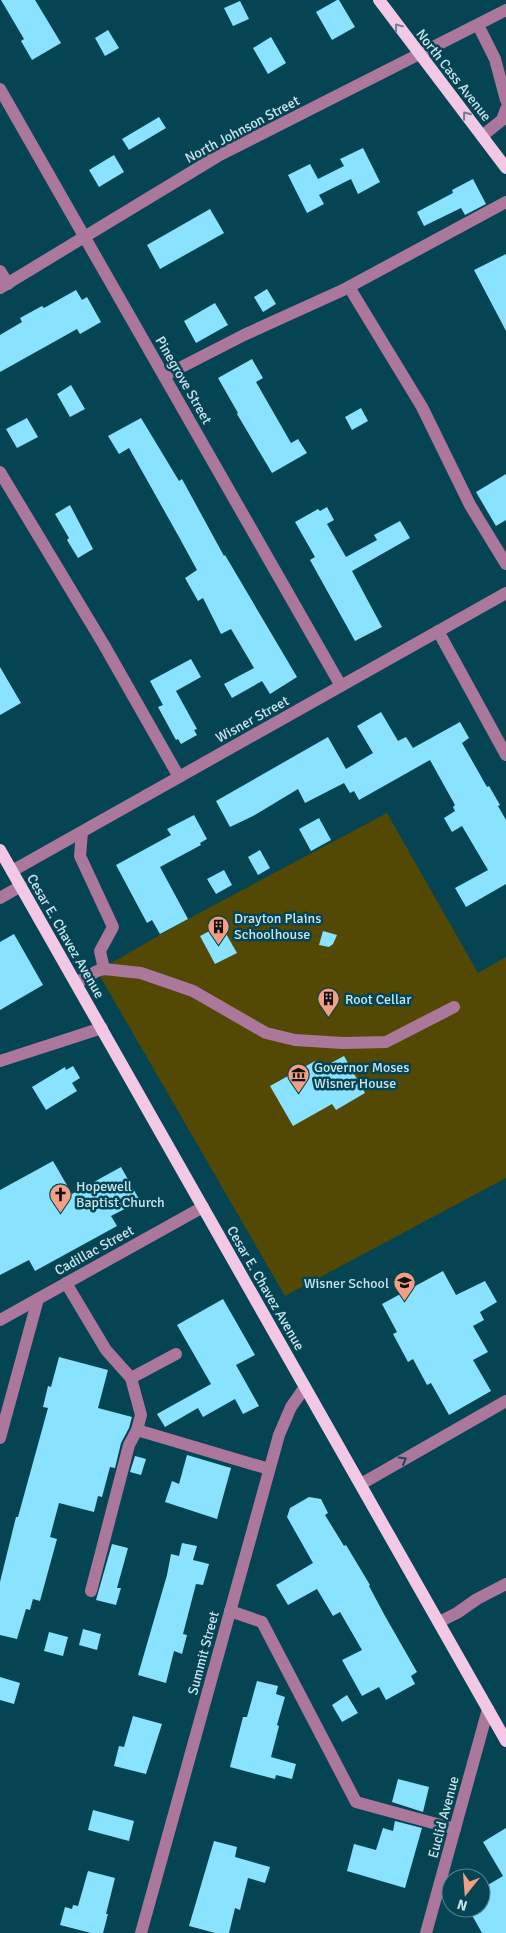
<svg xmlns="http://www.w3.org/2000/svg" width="506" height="1933" viewBox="0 0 506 1933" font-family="Signika,sans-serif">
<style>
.green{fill:#544904}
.building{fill:#8ae3fe}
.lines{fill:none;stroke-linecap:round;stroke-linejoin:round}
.minor{stroke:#ab779a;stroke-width:12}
.major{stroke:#f3c8e4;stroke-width:12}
.oneway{stroke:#707f94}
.oneway2{stroke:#16495a}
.labels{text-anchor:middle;stroke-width:5;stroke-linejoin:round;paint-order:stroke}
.street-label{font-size:14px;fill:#c9e4ed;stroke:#054453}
.poi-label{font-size:14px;fill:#c9e4ed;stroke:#054453;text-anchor:start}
</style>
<rect width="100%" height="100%" fill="#054453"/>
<polygon class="green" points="387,813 478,973 506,957 506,1178 285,1296 97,971 188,919"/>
<g class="building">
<polygon points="1,0 35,0 61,43 32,60 21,41 24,39"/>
<polygon points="337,0 339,0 355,27 332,40 316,12"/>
<polygon points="240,1 249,19 233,26 224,8"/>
<polygon points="108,30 119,48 105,56 95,38"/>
<polygon points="271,37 286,63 268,74 253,48"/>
<polygon points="159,117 166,128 129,150 122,139"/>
<polygon points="363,148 380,182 358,194 351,179 319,195 324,204 307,213 288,175 310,164 318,179 344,166 340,159"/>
<polygon points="114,155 124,172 99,187 89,170"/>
<polygon points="473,179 486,204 465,215 461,208 424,226 417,212 453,193 452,190"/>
<polygon points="210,209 224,233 160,269 147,245"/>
<polygon points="506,254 506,331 474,270"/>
<polygon points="267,289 276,304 263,312 254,297"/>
<polygon points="76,290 82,300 87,297 101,322 80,334 77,329 0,372 0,335 22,322 20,318 42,306 44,308"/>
<polygon points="215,303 228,325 196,343 184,321"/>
<polygon points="252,359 263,378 256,382 291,443 298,439 307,453 272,473 237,414 238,413 218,378"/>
<polygon points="71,385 85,409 70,417 57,394"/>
<polygon points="361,408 368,421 352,430 345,417"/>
<polygon points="27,418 38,437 17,448 6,429"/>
<polygon points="141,418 179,481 182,479 224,556 225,555 297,677 270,694 262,681 232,698 224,684 254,668 231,629 221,634 203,598 198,601 185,578 197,570 179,537 129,448 119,454 108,436"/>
<polygon points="506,474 506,520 496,526 476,492"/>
<polygon points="70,505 93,549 78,558 67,540 69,538 55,514"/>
<polygon points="327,507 334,520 327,524 346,557 377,540 374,535 400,521 410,538 352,571 382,627 355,641 310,560 315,557 295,522 318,509 320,511"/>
<polygon points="191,659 201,677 176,691 197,729 194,730 197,735 181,744 178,739 176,740 158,707 163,705 150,681"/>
<polygon points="0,667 21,703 0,715"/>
<polygon points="381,712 398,741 406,737 413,748 460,722 469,738 462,743 487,787 489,786 500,805 498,806 506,820 506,884 466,907 455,888 488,870 462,826 452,832 444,818 455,811 453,807 455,805 430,760 359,800 354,791 350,793 344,783 305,803 298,789 253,816 230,827 216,801 328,737 346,769 373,753 357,726"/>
<polygon points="194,815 207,839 200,843 201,845 160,867 188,919 160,934 152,920 147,923 116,865 171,835 167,829"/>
<polygon points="319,818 331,840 311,851 299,829"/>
<polygon points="260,850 270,868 258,875 248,857"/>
<polygon points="224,870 232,885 216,894 207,879"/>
<polygon points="221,925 237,953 215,964 200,936"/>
<polygon points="323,931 337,935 333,944 329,947 319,945"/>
<polygon points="14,934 43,985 0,1010 0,942"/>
<polygon points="344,1056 365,1093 336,1110 332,1104 293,1126 270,1086 315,1061 320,1069"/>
<polygon points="73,1066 80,1078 72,1083 77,1091 46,1110 32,1087 65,1067 66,1070"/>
<polygon points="53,1161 72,1194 121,1167 140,1201 111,1216 117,1226 35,1271 29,1260 0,1275 0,1190"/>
<polygon points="443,1271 456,1295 485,1281 497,1302 480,1312 484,1320 473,1326 488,1352 473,1360 491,1391 449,1415 431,1383 427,1385 413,1359 408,1362 393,1334 397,1332 382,1304"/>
<polygon points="223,1299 255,1355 236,1365 259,1406 243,1414 235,1399 203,1417 198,1408 165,1427 157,1414 211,1384 177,1325"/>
<polygon points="59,1357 108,1370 98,1408 132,1417 129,1428 121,1443 115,1468 110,1467 102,1497 98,1496 94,1512 59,1503 50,1537 57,1539 40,1601 33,1599 30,1610 26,1609 17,1639 0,1635 0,1582 16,1517 18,1517 48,1408 43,1407 48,1386 51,1387"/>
<polygon points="187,1455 231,1468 217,1519 165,1502 172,1481 179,1484"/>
<polygon points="135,1456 146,1459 141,1475 130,1472"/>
<polygon points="309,1497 321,1499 328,1513 325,1515 344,1546 346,1545 370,1585 369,1586 385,1616 417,1672 411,1676 415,1684 386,1700 379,1687 362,1696 342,1660 362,1650 340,1612 333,1616 317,1589 288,1605 276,1585 313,1563 287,1517 290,1508"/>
<polygon points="182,1543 197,1546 193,1560 209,1564 203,1585 196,1584 183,1634 187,1635 182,1654 174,1651 166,1683 138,1675 167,1575 171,1554 179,1556"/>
<polygon points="112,1544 128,1548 117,1588 121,1588 116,1605 96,1600"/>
<polygon points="83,1629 101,1634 97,1650 79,1645"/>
<polygon points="49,1632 68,1637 63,1656 44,1651"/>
<polygon points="0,1677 20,1683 14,1704 0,1700"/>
<polygon points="257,1681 278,1686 276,1694 285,1697 277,1725 279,1726 271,1757 296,1764 292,1779 276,1775 275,1779 230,1767 243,1717 247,1717"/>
<polygon points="347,1695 358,1713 342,1722 332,1705"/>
<polygon points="133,1716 162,1724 146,1774 114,1766 119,1746 124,1747"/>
<polygon points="398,1779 429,1787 423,1812 392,1802"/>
<polygon points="93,1810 134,1821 129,1841 88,1830"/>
<polygon points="395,1821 422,1828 405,1888 347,1871 354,1844 376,1850 383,1828 393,1831"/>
<polygon points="506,1828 506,1933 482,1933 468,1908 481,1908 481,1889 503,1876 483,1842"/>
<polygon points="214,1841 237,1847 235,1857 270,1867 265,1883 248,1878 240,1910 235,1908 229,1933 215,1933 189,1926"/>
<polygon points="88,1871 115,1878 106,1914 108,1914 103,1933 91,1933 60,1925 65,1907 72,1909 73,1905 78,1906"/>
</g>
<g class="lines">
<g class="minor">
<polyline points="478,25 495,59 506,100"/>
<polyline points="0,89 341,686"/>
<polyline points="482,136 502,120 506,109"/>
<polyline points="0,271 8,284"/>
<polyline points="349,287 422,407 470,505 506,564"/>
<polyline points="0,288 218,156 506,10"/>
<polyline points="164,376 244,335 343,290 506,202"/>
<polyline points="0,472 104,645 179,777"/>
<polyline points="438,631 506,755"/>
<polyline points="82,832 80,856 113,927 100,951 104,969"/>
<polyline points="12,871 506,593"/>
<polyline points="0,898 21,886"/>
<polyline points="76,983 97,971 104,969 141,973 193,991 266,1033 295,1040 343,1043 386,1042 454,1007"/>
<polyline points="0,1061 102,1028"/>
<polyline points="66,1283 106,1350 131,1378 141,1415 137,1430 129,1445 91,1591"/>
<polyline points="0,1320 203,1207"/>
<polyline points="131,1378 176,1354"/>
<polyline points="137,1430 269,1469"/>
<polyline points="0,1438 38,1299"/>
<polyline points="361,1484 506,1401"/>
<polyline points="230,1611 262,1622 356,1802 455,1829"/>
<polyline points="439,1622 457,1613 477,1599 506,1584"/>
<polyline points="141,1933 279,1435 291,1407 305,1387"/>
<polyline points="426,1933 488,1709"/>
</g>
<g class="major">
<polyline points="379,0 506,168"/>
<polyline points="0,850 506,1741"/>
</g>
</g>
<defs><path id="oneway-chevron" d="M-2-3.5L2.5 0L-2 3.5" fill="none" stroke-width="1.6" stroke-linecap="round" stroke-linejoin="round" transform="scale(1.25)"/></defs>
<g class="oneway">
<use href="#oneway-chevron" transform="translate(398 27) rotate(-127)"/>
<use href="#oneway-chevron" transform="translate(466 115) rotate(-128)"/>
</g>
<use class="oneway2" href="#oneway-chevron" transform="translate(403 1460) rotate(-30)"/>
<defs>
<symbol id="building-pin" viewBox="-11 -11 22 30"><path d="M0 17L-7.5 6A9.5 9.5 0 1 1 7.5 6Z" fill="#f39f83" stroke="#054453"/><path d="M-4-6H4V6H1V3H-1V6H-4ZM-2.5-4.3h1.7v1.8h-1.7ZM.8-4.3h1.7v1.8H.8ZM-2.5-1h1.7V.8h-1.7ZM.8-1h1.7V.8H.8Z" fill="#111"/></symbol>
<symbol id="museum-pin" viewBox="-11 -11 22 30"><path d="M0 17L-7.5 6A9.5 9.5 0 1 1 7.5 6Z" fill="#f39f83" stroke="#054453"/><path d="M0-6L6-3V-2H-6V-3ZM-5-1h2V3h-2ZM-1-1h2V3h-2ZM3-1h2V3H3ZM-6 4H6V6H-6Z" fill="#111"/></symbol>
<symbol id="church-pin" viewBox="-11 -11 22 30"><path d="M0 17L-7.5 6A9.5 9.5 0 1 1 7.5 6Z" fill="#f39f83" stroke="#054453"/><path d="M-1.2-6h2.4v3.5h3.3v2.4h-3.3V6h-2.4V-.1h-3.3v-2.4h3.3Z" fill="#111"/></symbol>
<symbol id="school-pin" viewBox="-11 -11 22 30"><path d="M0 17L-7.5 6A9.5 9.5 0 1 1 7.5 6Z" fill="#f39f83" stroke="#054453"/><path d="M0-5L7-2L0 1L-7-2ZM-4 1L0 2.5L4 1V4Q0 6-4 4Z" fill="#111"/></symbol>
</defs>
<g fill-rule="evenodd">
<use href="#building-pin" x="206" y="914" width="25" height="34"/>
<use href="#building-pin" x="316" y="986" width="25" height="34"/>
<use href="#museum-pin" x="286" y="1062" width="25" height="34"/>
<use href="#church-pin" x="48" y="1182" width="25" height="34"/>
<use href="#school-pin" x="392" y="1270" width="25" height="34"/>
</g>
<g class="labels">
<g class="street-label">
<text transform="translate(454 75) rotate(52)" y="5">North Cass Avenue</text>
<text transform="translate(242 129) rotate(-28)" y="5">North Johnson Street</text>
<text transform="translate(184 380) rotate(60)" y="5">Pinegrove Street</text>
<text transform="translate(252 719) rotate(-29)" y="5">Wisner Street</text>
<text transform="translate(66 936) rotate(60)" y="5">Cesar E. Chavez Avenue</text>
<text transform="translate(94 1250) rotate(-29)" y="5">Cadillac Street</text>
<text transform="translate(266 1288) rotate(60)" y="5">Cesar E. Chavez Avenue</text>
<text transform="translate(203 1653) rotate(-75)" y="5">Summit Street</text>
<text transform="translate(443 1817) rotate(-75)" y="5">Euclid Avenue</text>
</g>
<g class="poi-label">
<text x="234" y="923">Drayton Plains<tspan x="234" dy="16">Schoolhouse</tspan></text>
<text x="345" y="1004">Root Cellar</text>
<text x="314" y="1072">Governor Moses<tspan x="314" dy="16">Wisner House</tspan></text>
<text x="76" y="1191">Hopewell<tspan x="76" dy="16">Baptist Church</tspan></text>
<text x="389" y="1288" text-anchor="end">Wisner School</text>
</g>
</g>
<g transform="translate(466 1893) rotate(197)"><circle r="24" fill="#054453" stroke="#538491"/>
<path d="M0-4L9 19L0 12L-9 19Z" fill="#f39f83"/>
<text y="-8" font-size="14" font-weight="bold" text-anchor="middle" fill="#c9e4ed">N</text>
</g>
</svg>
